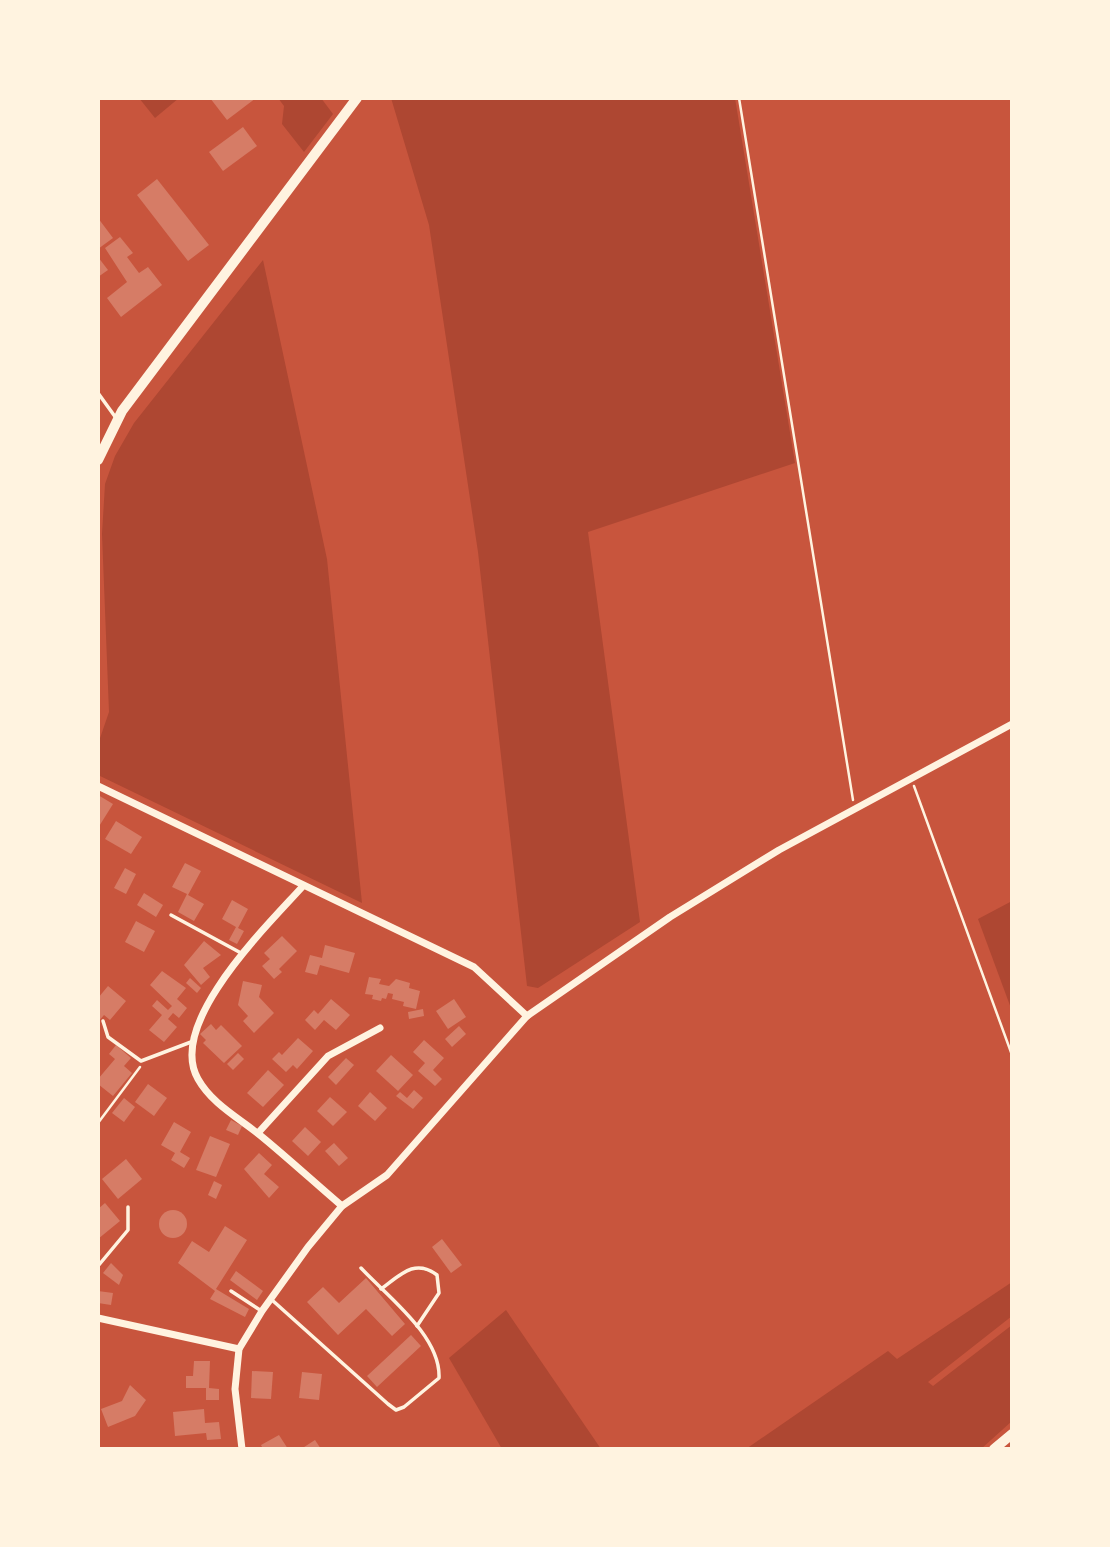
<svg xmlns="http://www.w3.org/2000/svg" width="1110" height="1547" viewBox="0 0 1110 1547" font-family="Cabin,sans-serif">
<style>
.green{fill:#ae4732}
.building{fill:#d67c66}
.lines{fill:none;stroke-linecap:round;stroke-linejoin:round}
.path{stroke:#fff3e0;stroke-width:2.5}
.service{stroke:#fff3e0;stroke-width:3.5}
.minor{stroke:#fff3e0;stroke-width:7}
.tertiary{stroke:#fff3e0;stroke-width:10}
</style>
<rect width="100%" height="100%" fill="#c8553d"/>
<g class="green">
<polygon points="139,98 179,98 155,118"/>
<polygon points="278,98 321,98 333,114 304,152 282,124 284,106"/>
<polygon points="391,98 735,98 795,463 588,532 640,922 538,988 527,986 478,552 429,225"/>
<polygon points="263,260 327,559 362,903 98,775 98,744 109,712 102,534 105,484 115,456 134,423"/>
<polygon points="1012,901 1012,1011 978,919"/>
<polygon points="1012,1282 1012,1316 928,1382 933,1386 1012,1325 1012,1421 981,1449 746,1449 888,1351 897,1359"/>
<polygon points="506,1310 601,1449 502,1449 449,1358"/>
</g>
<g class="building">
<polygon points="210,98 256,98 227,120"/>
<polygon points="243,127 257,146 223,171 209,152"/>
<polygon points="157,179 209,245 188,261 137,195"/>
<polygon points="98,218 113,238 98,249"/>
<polygon points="120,237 133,253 127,257 139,273 148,267 162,285 121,317 107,298 127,282 105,248"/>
<polygon points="98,257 108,270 98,277"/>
<polygon points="98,795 113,804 98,828"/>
<polygon points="116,821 142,837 131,854 105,839"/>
<polygon points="185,863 201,871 188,895 204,904 194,921 178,912 187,894 172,887"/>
<polygon points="125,868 136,874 126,894 114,888"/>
<polygon points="144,893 163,905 156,917 137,905"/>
<polygon points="232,900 248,909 238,928 244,931 237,944 229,940 236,927 222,919"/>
<polygon points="136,921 155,931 144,952 125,942"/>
<polygon points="282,936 297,951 279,969 282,972 274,979 262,966 270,959 264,953"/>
<polygon points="204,941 221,955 203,968 210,977 201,985 184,965"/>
<polygon points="325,945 355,953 349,973 320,965 317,975 305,972 310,955 322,958"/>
<polygon points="162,971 186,988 177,999 187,1008 179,1018 173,1013 168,1019 177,1027 164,1042 149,1030 162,1015 152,1006 157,1000 168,1010 172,1006 150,985"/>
<polygon points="369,977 381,979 379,984 389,986 396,979 410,983 409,988 420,991 416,1009 403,1006 404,1002 392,999 393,994 388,993 386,999 382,998 381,1001 372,999 373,995 365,994"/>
<polygon points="190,978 201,988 197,993 186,983"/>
<polygon points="243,981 262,985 259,997 274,1013 254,1033 243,1021 248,1016 238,1005"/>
<polygon points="108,986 126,1001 110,1020 104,1015 98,1022 98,998"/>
<polygon points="331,999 350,1015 336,1030 324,1020 315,1030 305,1020 314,1010 318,1014"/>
<polygon points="454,999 466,1017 448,1029 436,1011"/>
<polygon points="423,1009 424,1016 409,1019 408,1012"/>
<polygon points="211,1024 216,1030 221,1025 242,1046 224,1063 203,1043 206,1040 200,1034"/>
<polygon points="459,1026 466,1034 452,1047 445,1039"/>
<polygon points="298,1038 313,1051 297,1069 293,1065 286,1072 272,1059 279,1052 282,1055"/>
<polygon points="424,1040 444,1058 433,1070 442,1079 435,1086 418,1071 425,1063 413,1052"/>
<polygon points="116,1045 131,1058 124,1066 132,1073 113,1096 98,1084 98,1079 115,1059 109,1054"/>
<polygon points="238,1053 244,1059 233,1070 227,1064"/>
<polygon points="391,1055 413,1075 398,1091 376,1071"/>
<polygon points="346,1058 354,1065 336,1085 328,1077"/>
<polygon points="268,1070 284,1085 263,1107 247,1093"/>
<polygon points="148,1084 167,1098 154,1116 135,1102"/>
<polygon points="414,1090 423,1098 413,1109 396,1096 400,1092 407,1098"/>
<polygon points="370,1092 387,1108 375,1121 358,1106"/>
<polygon points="330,1097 347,1112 333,1126 317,1111"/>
<polygon points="124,1098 135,1107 124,1122 112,1113"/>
<polygon points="231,1120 242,1126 238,1135 226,1130"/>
<polygon points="174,1122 191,1132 180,1152 190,1158 184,1168 171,1160 175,1153 161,1145"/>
<polygon points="305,1127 321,1142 308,1156 292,1141"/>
<polygon points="210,1136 230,1144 216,1177 196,1170"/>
<polygon points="334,1143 348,1158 339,1166 325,1151"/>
<polygon points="259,1153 272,1165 264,1174 279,1187 269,1198 244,1169"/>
<polygon points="126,1159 142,1179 118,1199 102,1179"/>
<polygon points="214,1181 222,1185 216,1199 208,1195"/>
<polygon points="105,1203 120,1221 98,1239 98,1209"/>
<circle cx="173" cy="1224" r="14"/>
<polygon points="225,1226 247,1240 216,1289 249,1309 245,1317 210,1299 215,1291 178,1263 192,1241 209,1252"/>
<polygon points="442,1239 462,1265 451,1273 432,1247"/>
<polygon points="111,1263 123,1275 119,1285 103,1273"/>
<polygon points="236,1271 263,1291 257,1300 230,1280"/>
<polygon points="366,1278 405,1324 392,1336 366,1309 338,1335 307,1302 323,1287 339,1303"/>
<polygon points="98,1291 113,1293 111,1305 98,1303"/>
<polygon points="411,1335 421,1346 377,1387 367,1376"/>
<polygon points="194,1361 210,1361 209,1388 219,1389 219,1400 206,1400 206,1388 186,1388 186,1376 193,1376"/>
<polygon points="252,1371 273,1372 271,1399 251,1398"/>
<polygon points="302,1372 322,1374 319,1400 299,1398"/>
<polygon points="130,1385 146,1400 135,1416 108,1427 101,1409 122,1401"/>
<polygon points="204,1409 205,1423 219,1422 221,1439 207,1440 206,1433 175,1436 173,1412"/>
<polygon points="279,1435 288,1449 263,1449 261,1445"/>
<polygon points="315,1440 321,1449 301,1449"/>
</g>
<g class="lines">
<g class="path">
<polyline points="739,98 853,800"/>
<polyline points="914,786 1012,1055"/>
<polyline points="98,1123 140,1067"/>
</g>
<g class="service">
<polyline points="98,393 116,418"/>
<polyline points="171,915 241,953"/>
<polyline points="103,1021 108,1037 141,1061 191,1042"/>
<polyline points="98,1266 128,1230 128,1207"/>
<path d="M381,1289C400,1275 415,1258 437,1275L439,1293L417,1326"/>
<polyline points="231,1291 260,1310"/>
<path d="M272,1300L388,1404L396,1410L404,1407L439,1378C441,1336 387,1296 361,1268"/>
</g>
<g class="minor">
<polyline points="98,786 474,967 527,1016"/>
<path d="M303,886C269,924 166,1023 198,1079C212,1104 239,1118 261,1136C289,1159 315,1183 342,1206"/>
<polyline points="258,1133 328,1056 380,1028"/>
<polyline points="98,1318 239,1349"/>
<polyline points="242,1449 235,1389 239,1349 262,1311 308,1247 342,1206 387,1175 527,1016 670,917 779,850 1012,724"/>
</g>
<g class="tertiary">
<polyline points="98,460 122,411 357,98"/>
<polyline points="994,1449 1012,1434"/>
</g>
</g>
<rect width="1110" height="1547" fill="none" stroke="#fff3e0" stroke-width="200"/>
</svg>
